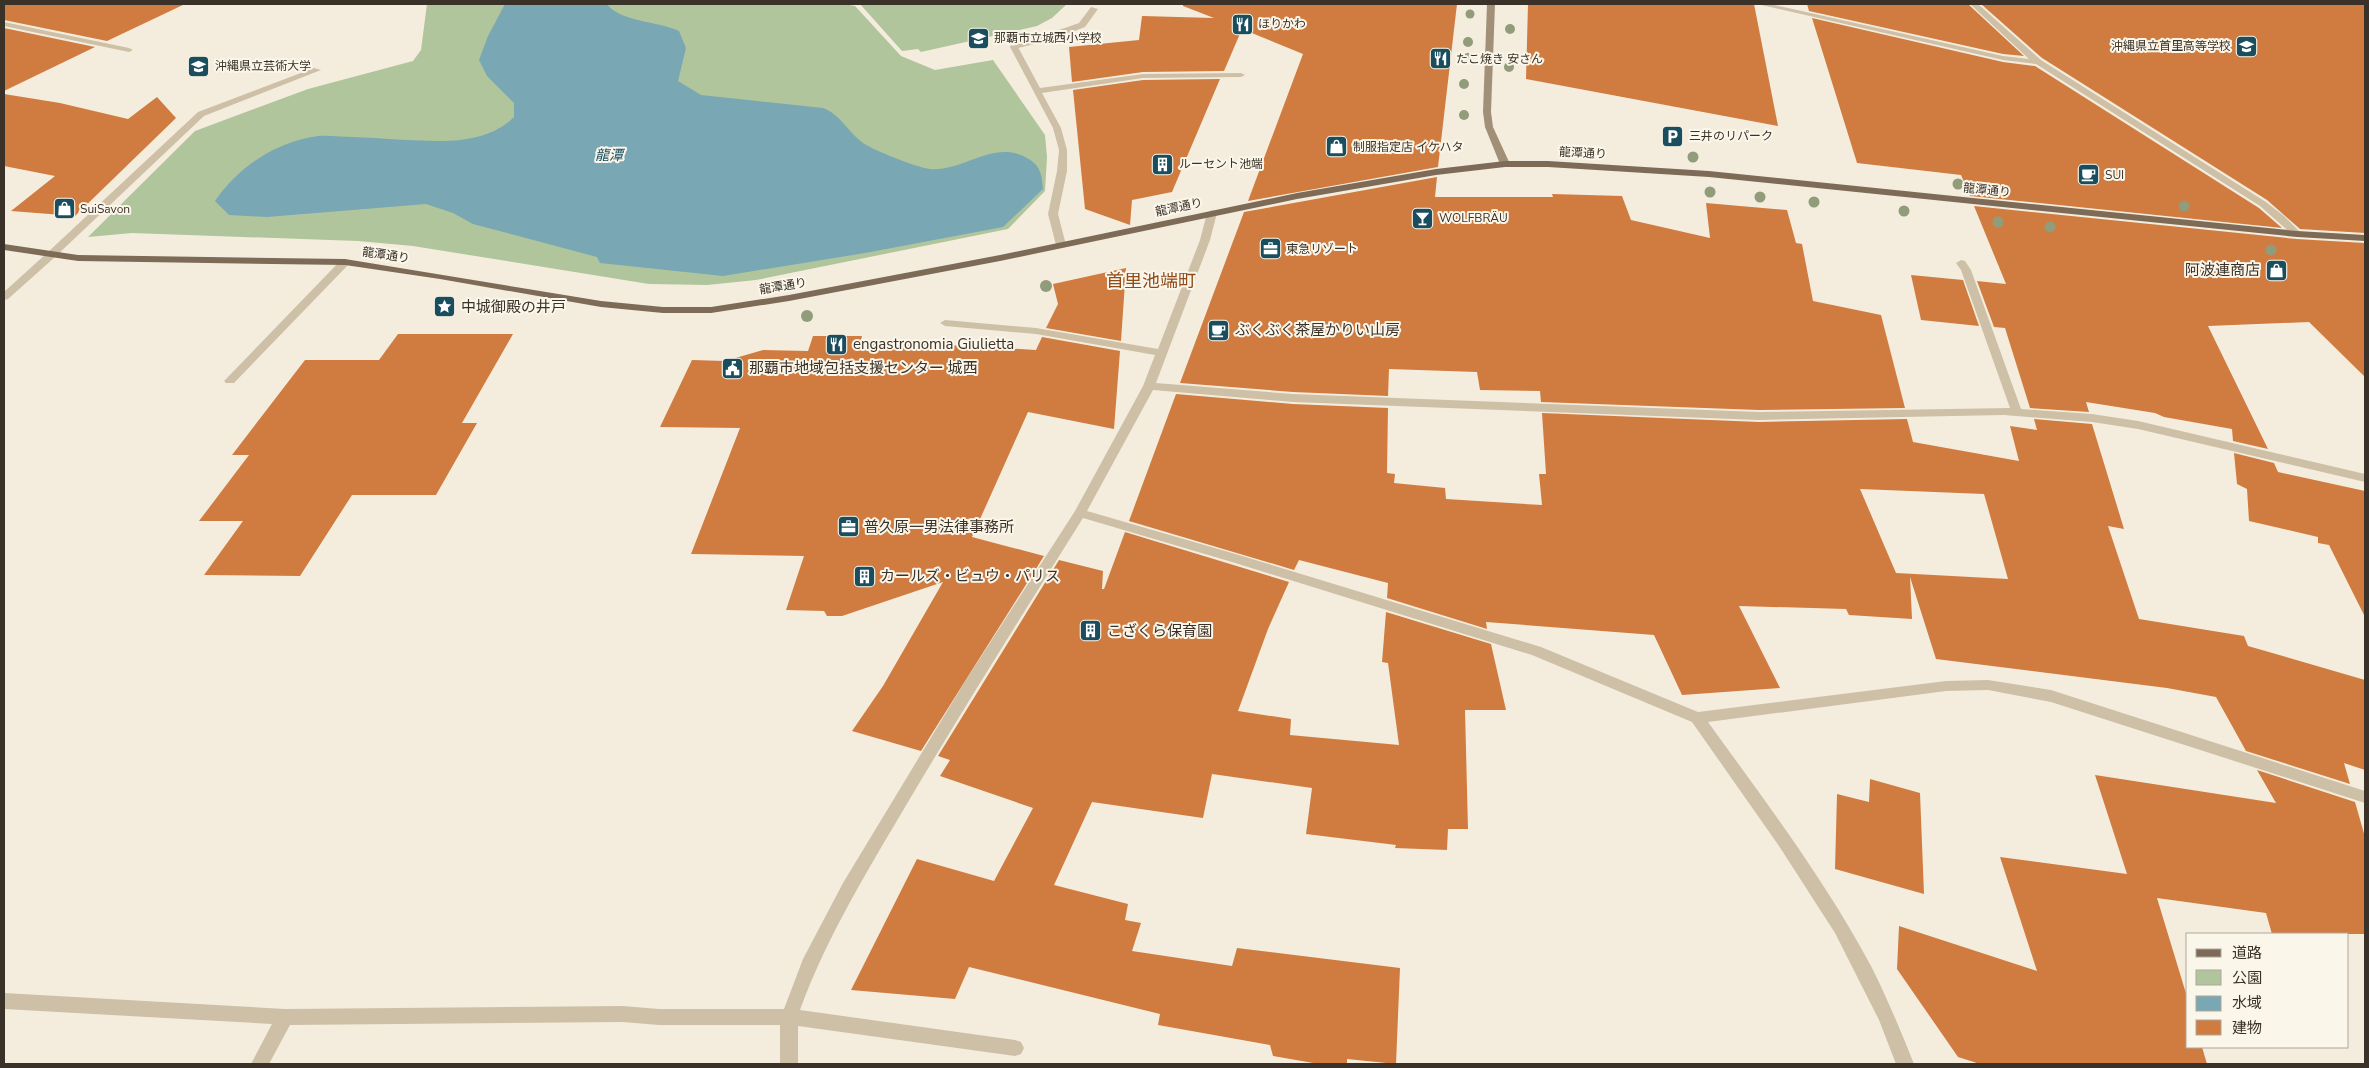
<svg xmlns="http://www.w3.org/2000/svg" width="2369" height="1068" viewBox="0 0 2369 1068" font-family="'Nunito Sans','Noto Sans JP',sans-serif">
<style>
.green{fill:#b0c59b}
.water{fill:#79a7b4}
.building{fill:#d07c40;fill-rule:evenodd}
.lines{fill:none;stroke-linecap:round;stroke-linejoin:round}
.service{fill:#cec0a7;fill-rule:evenodd}
.minor{fill:#cec0a7;fill-rule:evenodd}
.secondary{fill:#a28f78;fill-rule:evenodd}
.primary{fill:#7d6b58;fill-rule:evenodd}
.tree{fill:#919c7b}
.labels{text-anchor:middle;stroke-width:4;stroke-linejoin:round;paint-order:stroke}
.far-poi-label{font-size:12px;fill:#3a3128;stroke:#fbf6ea;text-anchor:start}
.far-street-label{font-size:12px;fill:#3a3128;stroke:#fbf6ea}
.far-water-label{font-size:14px;font-style:italic;fill:#1a4e5f;stroke:#fbf6ea}
.poi-label{font-size:15px;fill:#3a3128;stroke:#fbf6ea;text-anchor:start}
.quarter-label{font-size:18px;fill:#904b1a;stroke:#fbf6ea}
</style>
<rect width="100%" height="100%" fill="#f4eddd"/>
<g class="green">
<polygon points="427,4 844,4 855,6 901,56 935,70 993,60 1045,135 1047,157 1045,191 1008,229 756,280 707,285 649,284 413,246 358,241 132,233 88,237 195,131 308,89 413,61 421,50"/>
<polygon points="860,4 1067,4 1052,18 1037,26 921,52 918,49 902,51"/>
</g>
<path class="water" d="M505,4H607C620,22 658,21 679,31L686,48L678,81L701,95L823,108C840,114 848,132 863,143C873,150 918,168 930,169C964,172 993,139 1027,158C1040,165 1042,174 1043,189L1003,227L865,253L723,276L600,263L597,257L473,224L453,213L426,204L267,217L229,215L215,201C239,166 276,142 318,136C329,135 342,137 353,137C382,138 411,141 440,141C466,141 495,136 514,117V103L487,76L479,60L488,36Z"/>
<g class="building">
<polygon points="4,4 185,4 107,41 4,20"/>
<polygon points="1183,4 1457,4 1438,167 1248,201 1303,54 1242,29 1224,71 1143,72 1072,82 1069,47 1139,40 1142,16 1214,18 1183,6"/>
<polygon points="1528,4 1754,4 1778,126 1526,79"/>
<polygon points="1807,4 1968,4 2024,56 2003,54 1809,11"/>
<polygon points="1981,4 2365,4 2365,233 2300,229 2267,200 2042,58"/>
<polygon points="1812,18 2003,62 2035,66 2259,208 2282,228 1970,196 1961,175 1857,163"/>
<polygon points="4,28 95,47 4,91"/>
<polygon points="1220,79 1172,192 1132,200 1130,225 1085,209 1073,90 1143,80"/>
<polygon points="4,94 60,103 128,119 157,97 176,118 75,216 11,211 55,176 4,166"/>
<polygon points="1437,177 1435,197 1553,197 1552,194 1622,196 1631,220 1710,238 1706,203 1787,210 1796,243 1802,244 1813,301 1881,315 1905,408 1759,410 1541,402 1540,391 1480,390 1477,372 1389,369 1388,396 1293,392 1180,383 1244,212"/>
<polygon points="1974,206 2297,239 2365,243 2365,377 2309,322 2208,326 2268,449 2233,441 2232,429 2164,417 2155,413 2086,402 2089,412 2030,408 2005,328 1994,327 1977,281 2006,284"/>
<polygon points="1126,268 1121,341 1046,328 1058,304 1053,284"/>
<polygon points="1911,275 1963,280 1979,326 1921,320"/>
<polygon points="398,334 513,334 462,423 477,423 436,495 352,495 300,576 204,575 243,521 199,521 249,455 232,455 305,360 379,360"/>
<polygon points="813,336 862,336 861,340 1036,350 1042,337 1120,351 1114,429 1028,412 972,537 1044,556 921,751 852,731 883,686 943,582 842,616 827,616 824,611 786,610 804,556 691,554 740,428 660,427 692,360 725,361 763,350 808,351"/>
<path d="M1176,394L1293,404L1388,408L1387,473L1395,474L1394,483L1445,488L1446,499L1542,505L1539,474H1546L1542,413L1759,422L1907,419L1913,442L2019,461L2010,426L2037,430L2034,419L2092,424L2124,529L2108,526L2139,619L2244,636L2248,646L2365,680V770L2344,763L2350,784L2246,751L2216,697L2167,688L1936,659L1910,577L1912,619L1849,615L1846,609L1739,606L1780,688L1682,695L1654,635L1486,622L1487,629L1387,598L1388,583L1299,560L1294,570L1129,521ZM1860,489L1984,494L2008,579L1896,573Z"/>
<polygon points="2234,453 2274,463 2278,472 2365,491 2365,617 2329,545 2318,543 2318,537 2249,521 2247,489 2237,484"/>
<polygon points="1125,532 1289,582 1268,629 1238,711 1291,719 1290,735 1399,745 1388,663 1382,662 1386,612 1491,644 1506,710 1465,710 1468,829 1448,829 1447,850 1395,848 1396,845 1306,834 1312,788 1212,774 1203,818 1092,802 1054,885 1128,904 1125,920 1141,923 1132,951 1232,966 1237,948 1400,968 1396,1064 1347,1059 1347,1064 1319,1064 1273,1056 1270,1045 1158,1025 1160,1014 969,967 955,999 851,990 917,859 994,881 1033,808 940,776 950,760 938,756 1059,560 1103,571 1102,589 1104,589"/>
<polygon points="2257,770 2355,802 2365,837 2365,934 2272,934 2266,913 2157,898 2188,1000 2188,1047 2202,1047 2207,1064 1980,1064 1958,1057 1897,969 1899,926 2037,971 2000,857 2127,874 2095,775 2276,803"/>
<polygon points="1870,779 1920,793 1924,894 1835,869 1837,794 1869,802"/>
</g>
<g class="lines">
<g class="service">
<polygon points="1091,7 1098,9 1085,27 1051,40 1014,49 1010,47 1079,23"/>
<polygon points="4,22 129,48 133,50 129,52 4,26"/>
<polygon points="314,68 321,70 204,116 55,257 47,257 47,253 198,112"/>
<polygon points="345,259 350,262 349,264 234,383 226,383 224,381 226,379 341,260"/>
</g>
<g class="minor">
<polygon points="1757,4 1770,4 2003,56 2029,59 1970,4 1978,4 2041,60 2266,202 2284,216 2302,234 2300,236 2294,236 2260,206 2036,64 2003,60"/>
<polygon points="1011,45 1018,47 1040,88 1143,74 1241,73 1245,75 1241,77 1143,78 1042,93 1061,128 1067,150 1067,171 1058,214 1066,245 1061,248 1056,245 1048,214 1057,171 1059,150 1053,128 1010,47"/>
<path d="M1212,210L1217,213L1210,240L1156,383L1293,394L1759,412L2010,408L1961,270L1956,263L1961,260L1965,261L1971,270L2021,409L2092,414L2138,421L2365,474V482L2138,429L2092,422L2004,415L1759,420L1293,402L1153,390L1087,511L1239,555L1541,647L1698,712L1946,681L1988,680L2051,690L2365,791V803L2051,702L1988,690L1946,691L1708,722C1765,801 1825,880 1871,966C1887,998 1901,1031 1914,1064H1896L1879,1020L1835,933L1779,846L1692,722L1532,655L1232,562L1083,518C1024,612 965,706 908,802C868,870 827,936 800,1010L1015,1040L1021,1042L1024,1048L1021,1054L1015,1056L798,1026V1064H780V1025H659L623,1022L290,1025L269,1064H251L272,1024L4,1009V993L285,1009L623,1006L659,1009H784L803,959L843,883L964,683L1075,511L1143,386L1155,355L1036,334L945,326L940,323L945,320L1036,328L1158,349L1200,240L1207,213Z"/>
<polygon points="51,252 55,253 55,257 8,299 4,300 4,292 47,253"/>
</g>
<polygon class="secondary" points="1487,4 1495,4 1491,112 1493,127 1510,164 1505,167 1500,164 1485,127 1483,112"/>
<polygon class="primary" points="1505,161 1548,161 1709,171 2297,231 2365,235 2365,241 2297,237 1709,177 1548,167 1505,167 1436,175 1297,199 1000,261 789,301 711,313 663,313 601,307 440,279 345,265 78,261 4,250 4,244 78,255 345,259 601,301 663,307 711,307 789,295 1000,255 1297,193 1436,169"/>
</g>
<g class="tree">
<circle cx="1470" cy="14" r="4.5"/>
<circle cx="1510" cy="29" r="5"/>
<circle cx="1468" cy="42" r="5"/>
<circle cx="1468" cy="58" r="5"/>
<circle cx="1509" cy="67" r="5"/>
<circle cx="1464" cy="84" r="5"/>
<circle cx="1464" cy="115" r="5"/>
<circle cx="1693" cy="157" r="5.5"/>
<circle cx="1958" cy="184" r="5.5"/>
<circle cx="1710" cy="192" r="5.5"/>
<circle cx="1760" cy="197" r="5.5"/>
<circle cx="1814" cy="202" r="5.5"/>
<circle cx="2184" cy="206" r="5.5"/>
<circle cx="1904" cy="211" r="5.5"/>
<circle cx="1998" cy="222" r="5.5"/>
<circle cx="2050" cy="227" r="5.5"/>
<circle cx="2271" cy="250" r="5.5"/>
<circle cx="1046" cy="286" r="6"/>
<circle cx="807" cy="316" r="6"/>
</g>
<defs>
<symbol id="restaurant-square" viewBox="-11 -11 22 22"><rect x="-9" y="-9" width="18" height="18" rx="4" fill="#1a4e5f" stroke="#fbf6ea"/><path d="M-5-6h1v4h1v-4h1v4h1v-4h1v5L-1.5 .5V6h-2V.5L-5-1ZM5-6V6H3V1.5H1.5Q1.5-4 5-6Z" fill="#fff"/></symbol>
<symbol id="school-square" viewBox="-11 -11 22 22"><rect x="-9" y="-9" width="18" height="18" rx="4" fill="#1a4e5f" stroke="#fbf6ea"/><path d="M0-5L7-2L0 1L-7-2ZM-4 1L0 2.5L4 1V4Q0 6-4 4Z" fill="#fff"/></symbol>
<symbol id="parking-square" viewBox="-11 -11 22 22"><rect x="-9" y="-9" width="18" height="18" rx="4" fill="#1a4e5f" stroke="#fbf6ea"/><path d="M-3.5-5.5H1a3.5 3.5 0 0 1 0 7H-1V5.5H-3.5ZM-1-3.4V-.6H.8a1.4 1.4 0 0 0 0-2.8Z" fill="#fff"/></symbol>
<symbol id="shop-square" viewBox="-11 -11 22 22"><rect x="-9" y="-9" width="18" height="18" rx="4" fill="#1a4e5f" stroke="#fbf6ea"/><path d="M-5-2.5h2.3a2.7 3.5 0 0 1 5.4 0H5L5.5 6h-11ZM-1.5-2.5h3a1.5 2.3 0 0 0-3 0Z" fill="#fff"/></symbol>
<symbol id="building-square" viewBox="-11 -11 22 22"><rect x="-9" y="-9" width="18" height="18" rx="4" fill="#1a4e5f" stroke="#fbf6ea"/><path d="M-4-6H4V6H1V3H-1V6H-4ZM-2.5-4.3h1.7v1.8h-1.7ZM.8-4.3h1.7v1.8H.8ZM-2.5-1h1.7V.8h-1.7ZM.8-1h1.7V.8H.8Z" fill="#fff"/></symbol>
<symbol id="cafe-square" viewBox="-11 -11 22 22"><rect x="-9" y="-9" width="18" height="18" rx="4" fill="#1a4e5f" stroke="#fbf6ea"/><path d="M-5.5-4.5H6V0H3Q3 3.5 0 3.5H-2.5Q-5.5 3.5-5.5 0ZM3-3.2v2h1.7v-2ZM-6 4.5H4V6H-6Z" fill="#fff"/></symbol>
<symbol id="bar-square" viewBox="-11 -11 22 22"><rect x="-9" y="-9" width="18" height="18" rx="4" fill="#1a4e5f" stroke="#fbf6ea"/><path d="M-6-5H6L.8 .8V4.5H3.5V6h-7V4.5H-.8V.8Z" fill="#fff"/></symbol>
<symbol id="office-square" viewBox="-11 -11 22 22"><rect x="-9" y="-9" width="18" height="18" rx="4" fill="#1a4e5f" stroke="#fbf6ea"/><path d="M-6-3h4V-5.5h4V-3h4V5H-6ZM-1-4.5V-3h2v-1.5ZM-6 0V1H6V0Z" fill="#fff"/></symbol>
<symbol id="sight-square" viewBox="-11 -11 22 22"><rect x="-9" y="-9" width="18" height="18" rx="4" fill="#1a4e5f" stroke="#fbf6ea"/><path d="M0-6L1.8-2.2L6-1.7L2.9 1.2L3.7 5.4L0 3.3L-3.7 5.4L-2.9 1.2L-6-1.7L-1.8-2.2Z" fill="#fff"/></symbol>
<symbol id="civic-square" viewBox="-11 -11 22 22"><rect x="-9" y="-9" width="18" height="18" rx="4" fill="#1a4e5f" stroke="#fbf6ea"/><path d="M-.6-6.5H3V-4.5H.6V-3L4-1V1h2V6H-6V1h2V-1L-.6-3ZM-1.2 2.5V6h2.4V2.5Z" fill="#fff"/></symbol>
</defs>
<g fill-rule="evenodd">
<use href="#restaurant-square" x="1230" y="12" width="25" height="25"/>
<use href="#school-square" x="966" y="26" width="25" height="25"/>
<use href="#school-square" x="2234" y="34" width="25" height="25"/>
<use href="#restaurant-square" x="1428" y="46" width="25" height="25"/>
<use href="#school-square" x="186" y="54" width="25" height="25"/>
<use href="#parking-square" x="1660" y="124" width="25" height="25"/>
<use href="#shop-square" x="1324" y="134" width="25" height="25"/>
<use href="#building-square" x="1150" y="152" width="25" height="25"/>
<use href="#cafe-square" x="2076" y="162" width="25" height="25"/>
<use href="#shop-square" x="52" y="196" width="25" height="25"/>
<use href="#bar-square" x="1410" y="206" width="25" height="25"/>
<use href="#office-square" x="1258" y="236" width="25" height="25"/>
<use href="#shop-square" x="2264" y="258" width="25" height="25"/>
<use href="#sight-square" x="432" y="294" width="25" height="25"/>
<use href="#cafe-square" x="1206" y="318" width="25" height="25"/>
<use href="#restaurant-square" x="824" y="332" width="25" height="25"/>
<use href="#civic-square" x="720" y="356" width="25" height="25"/>
<use href="#office-square" x="836" y="514" width="25" height="25"/>
<use href="#building-square" x="852" y="564" width="25" height="25"/>
<use href="#building-square" x="1078" y="618" width="25" height="25"/>
</g>
<g class="labels">
<g class="far-poi-label">
<text x="1258" y="28">ほりかわ</text>
<text x="994" y="42">那覇市立城西小学校</text>
<text x="2231" y="50" text-anchor="end">沖縄県立首里高等学校</text>
<text x="1456" y="63">たこ焼き 安さん</text>
<text x="215" y="70">沖縄県立芸術大学</text>
<text x="1689" y="140">三井のリパーク</text>
<text x="1353" y="151">制服指定店 イケハタ</text>
<text x="1179" y="168">ルーセント池端</text>
<text x="2105" y="179">SUI</text>
<text x="80" y="213">SuiSavon</text>
<text x="1439" y="222">WOLFBRÄU</text>
<text x="1286" y="253">東急リゾート</text>
</g>
<g class="far-street-label">
<text transform="translate(1583 153) rotate(3)" y="4">龍潭通り</text>
<text transform="translate(1987 190) rotate(6)" y="4">龍潭通り</text>
<text transform="translate(1179 207) rotate(-12)" y="4">龍潭通り</text>
<text transform="translate(386 255) rotate(8)" y="4">龍潭通り</text>
<text transform="translate(783 286) rotate(-9)" y="4">龍潭通り</text>
</g>
<g class="far-water-label">
<text x="609" y="160">龍潭</text>
</g>
<g class="poi-label">
<text x="2260" y="275" text-anchor="end">阿波連商店</text>
<text x="461" y="312">中城御殿の井戸</text>
<text x="1235" y="335">ぶくぶく茶屋かりい山房</text>
<text x="853" y="349">engastronomia Giulietta</text>
<text x="749" y="373">那覇市地域包括支援センター 城西</text>
<text x="864" y="532">普久原一男法律事務所</text>
<text x="880" y="581">カールズ・ビュウ・パリス</text>
<text x="1107" y="636">こざくら保育園</text>
</g>
<g class="quarter-label">
<text x="1151" y="287">首里池端町</text>
</g>
</g>
<rect width="2369" height="1068" fill="none" stroke="#3a3128" stroke-width="10"/>
<rect x="2186" y="933" width="162" height="115" fill="#fbf6ea" stroke="#aea79c"/>
<rect x="2196" y="949" width="25" height="8" fill="#7d6b58" stroke="#aea79c"/>
<text x="2232" y="958" font-size="15" fill="#3a3128">道路</text>
<rect x="2196" y="970" width="25" height="15" fill="#b0c59b" stroke="#aea79c"/>
<text x="2232" y="983" font-size="15" fill="#3a3128">公園</text>
<rect x="2196" y="996" width="25" height="15" fill="#79a7b4" stroke="#aea79c"/>
<text x="2232" y="1008" font-size="15" fill="#3a3128">水域</text>
<rect x="2196" y="1020" width="25" height="15" fill="#d07c40" stroke="#aea79c"/>
<text x="2232" y="1033" font-size="15" fill="#3a3128">建物</text>
</svg>
